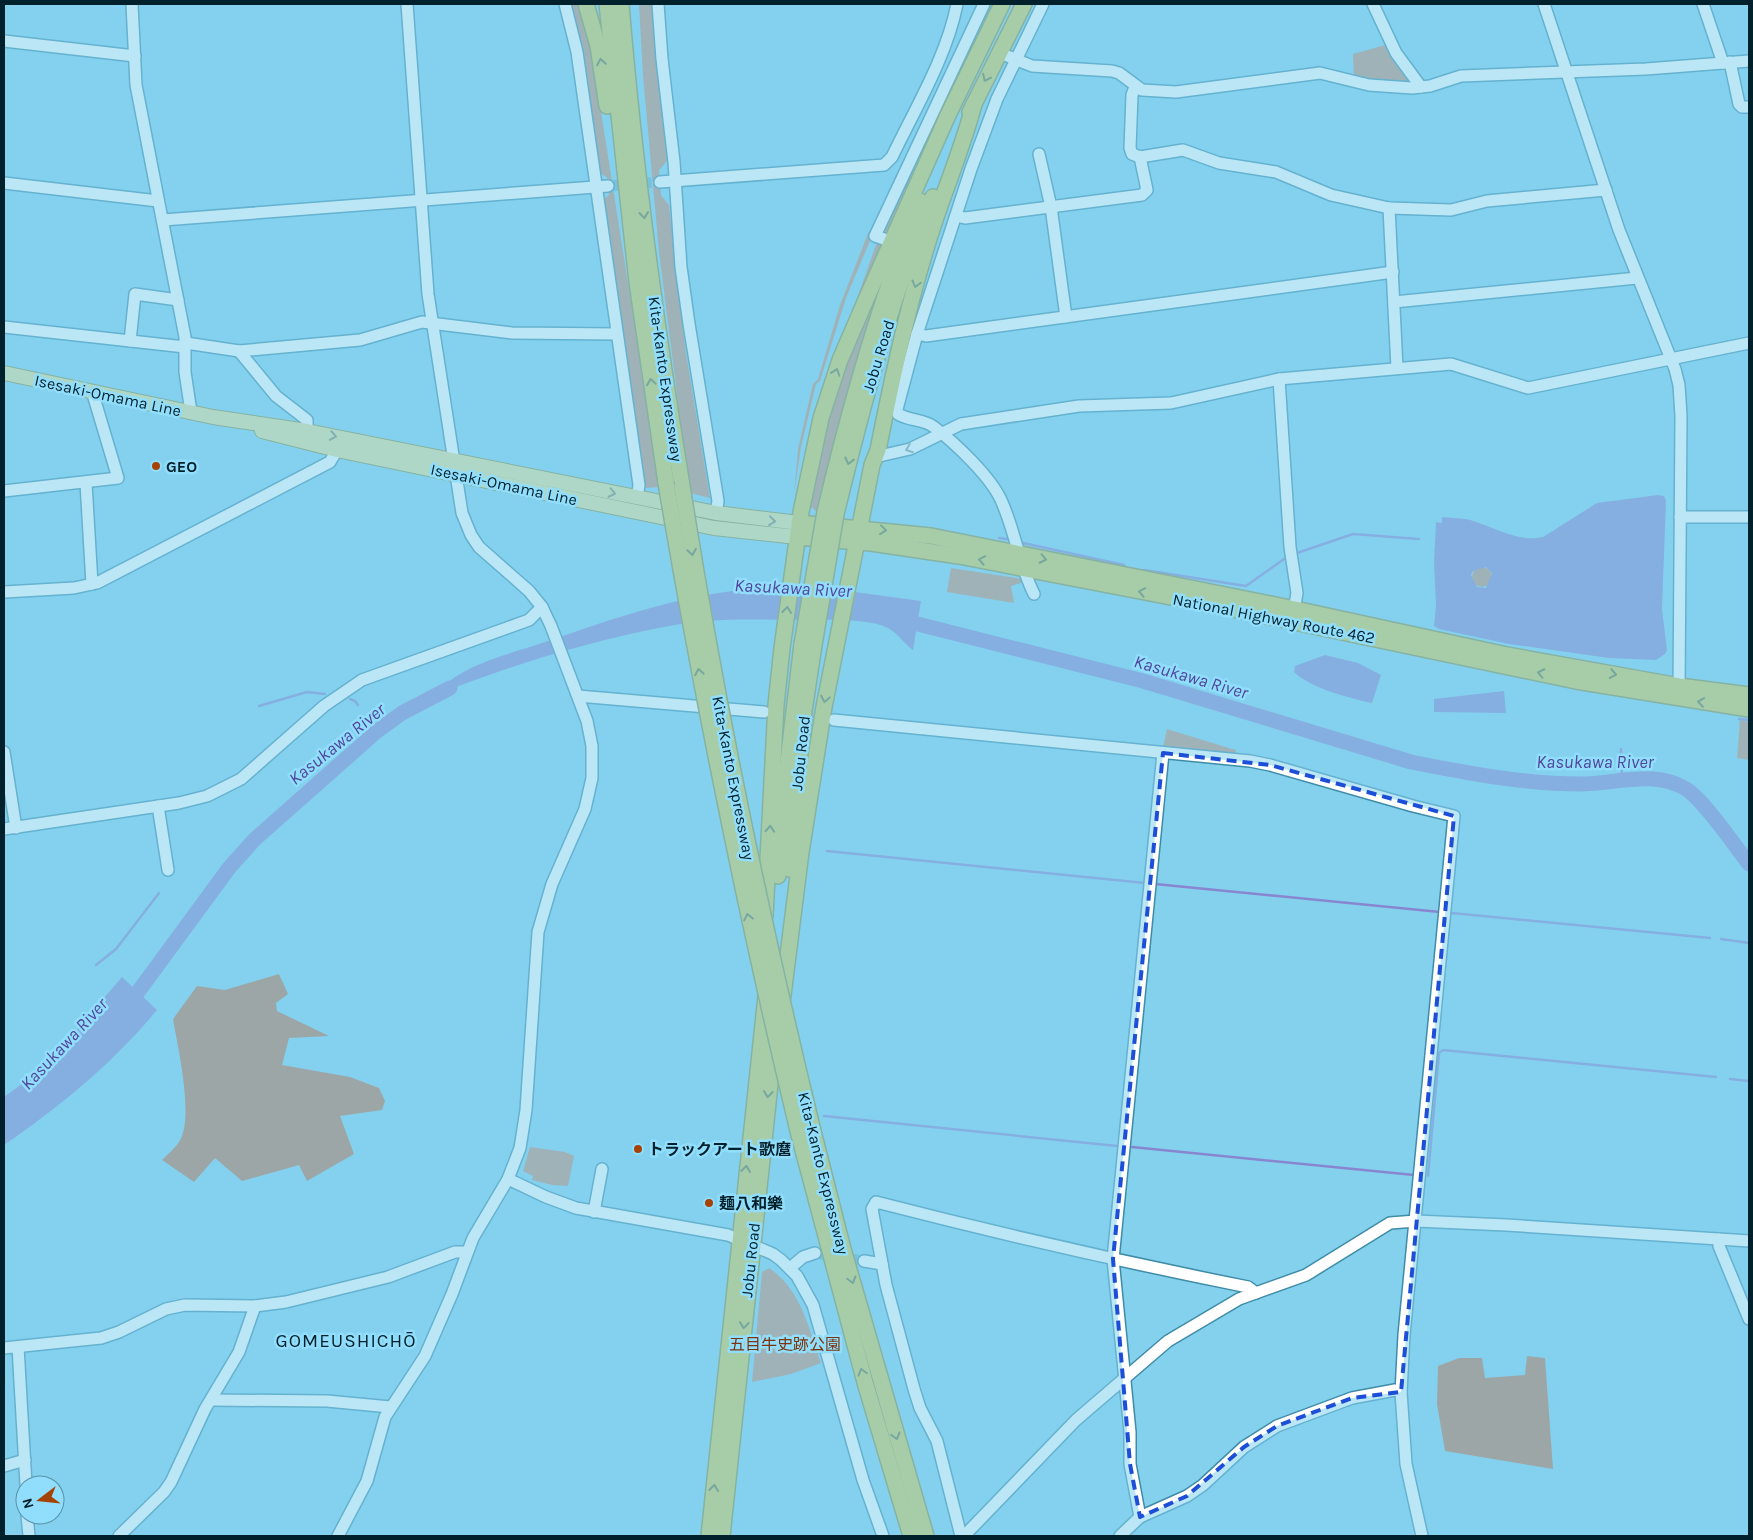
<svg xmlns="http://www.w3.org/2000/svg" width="1753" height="1540" viewBox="0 0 1753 1540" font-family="Karla,'Noto Sans JP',sans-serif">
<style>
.green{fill:#c08c75}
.forest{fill:#bd714f}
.water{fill:#8886cf;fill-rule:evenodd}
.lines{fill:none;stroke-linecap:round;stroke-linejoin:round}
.stream{stroke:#8886cf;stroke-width:2.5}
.river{stroke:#8886cf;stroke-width:15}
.minor-tunnel{stroke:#6aaec7;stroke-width:11;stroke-dasharray:11 5.5;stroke-linecap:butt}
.minor-casing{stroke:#3f8ca8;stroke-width:14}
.major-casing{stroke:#888d45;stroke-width:16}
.highway-casing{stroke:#888d45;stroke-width:18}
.minor{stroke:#fff;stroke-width:11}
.major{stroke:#e3de98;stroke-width:14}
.highway{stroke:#d1c853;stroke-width:15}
.highway-bridge-casing{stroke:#888d45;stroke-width:18;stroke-linecap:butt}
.highway-bridge{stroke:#d1c853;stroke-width:15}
.oneway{stroke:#68743f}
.oneway2{stroke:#7d8867}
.oneway3{stroke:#8c9ba0}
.marked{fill:none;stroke:#1d4ed8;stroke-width:4;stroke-dasharray:10 6;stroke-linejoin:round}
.poi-dot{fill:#a54304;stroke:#91defc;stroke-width:2}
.labels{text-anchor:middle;stroke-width:5;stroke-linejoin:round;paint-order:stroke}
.street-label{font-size:16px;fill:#00202b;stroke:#91defc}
.poi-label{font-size:16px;font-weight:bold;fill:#00202b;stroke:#91defc;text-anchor:start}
.park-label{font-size:16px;fill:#7c340e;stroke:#91defc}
.water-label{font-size:18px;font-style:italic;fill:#50469e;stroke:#91defc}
.quarter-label{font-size:19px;letter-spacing:1px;fill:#00202b;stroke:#91defc}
</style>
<rect width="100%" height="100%" fill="#84d1ee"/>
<g class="green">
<path d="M569,4H578L589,35L660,487L645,488L643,484L602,200L609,195L607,177L599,173C592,122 588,49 569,4Z"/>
<polygon points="639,4 652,4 667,161 659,170 661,195 669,205 686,353 710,498 690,493 689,488 659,252 643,76"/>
<polygon points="1389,44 1413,83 1380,82 1354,77 1353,54"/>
<polygon points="970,46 975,47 830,374 876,245 879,243 882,231"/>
<polygon points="869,231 872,236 846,298 820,381 816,384 801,447 794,494 798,449 813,384 818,379 840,305"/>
<polygon points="899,237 857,360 817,513 813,508 806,508 830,399"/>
<circle cx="1482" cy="577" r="10"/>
<polygon points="951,568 1023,579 1024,582 1011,586 1014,603 947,592"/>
<polygon points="1740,720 1749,722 1749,760 1737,758"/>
<polygon points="1167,729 1232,749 1236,750 1235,755 1163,747"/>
<polygon points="530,1147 565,1152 574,1156 568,1186 552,1185 532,1180 533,1176 523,1171"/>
<path d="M769,1268C801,1289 809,1329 821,1363L791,1374L752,1382L762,1272Z"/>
</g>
<g class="forest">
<path d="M279,974L288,994L276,1003L277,1011L329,1036L289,1038L282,1065L350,1077L379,1088L385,1101L382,1110L340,1116L354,1154L307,1181L299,1165L242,1181L215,1158L194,1182L162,1160C169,1153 179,1145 182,1136C192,1109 178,1048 173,1019L197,986L225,990Z"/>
<polygon points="1527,1356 1545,1358 1553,1469 1445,1451 1437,1404 1438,1366 1459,1358 1482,1358 1485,1378 1525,1375"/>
</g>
<g class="water">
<path d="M1658,495L1664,496L1666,501L1662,609L1667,650L1665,654L1656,660L1609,658L1509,644L1439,629L1434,626L1436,606L1434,562L1436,522L1442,523V517C1450,518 1458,518 1466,519C1492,525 1516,543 1543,537L1597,503ZM1486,567L1492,573L1486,588L1477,587L1471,575L1473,571Z"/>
<path d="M777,587L833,589L921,601L913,650C904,644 898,633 888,628C867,618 828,620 805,620C760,620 713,617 669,626C588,641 509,666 433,696C462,663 508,655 548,641C623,615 696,590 777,587Z"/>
<path d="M1325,655L1358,663L1381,675L1372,703C1349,698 1310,688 1294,672L1295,666Z"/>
<polygon points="1504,691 1506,713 1434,712 1434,699"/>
<path d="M122,977L157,1010C113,1063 61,1106 4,1145V1097C50,1066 85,1019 122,977Z"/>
</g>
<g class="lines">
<g class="stream">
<polyline points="999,538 1007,539"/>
<polyline points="1023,543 1124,565"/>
<polyline points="1297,553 1353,534 1419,539"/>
<polyline points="1144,570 1246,586 1284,559"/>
<polyline points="350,699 355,701 358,705"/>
<polyline points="259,706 307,692 325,694"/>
<polyline points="365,717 376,732"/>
<polyline points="1739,719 1749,720"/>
<polyline points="1621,749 1622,780"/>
<polyline points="827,851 1145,883"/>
<polyline points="1155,884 1440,912"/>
<polyline points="1452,913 1710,938"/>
<polyline points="1721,939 1749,943"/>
<polyline points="96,965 116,949 159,893"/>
<polyline points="1730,1079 1749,1081"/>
<polyline points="824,1116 1117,1146"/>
<polyline points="1132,1147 1414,1175"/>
<polyline points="1428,1176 1439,1053 1443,1050 1716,1077"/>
</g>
<g class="river">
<path d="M898,619L1143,681L1411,762C1466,773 1524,784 1581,784C1615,784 1654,769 1686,789C1703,799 1735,846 1749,864"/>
<polyline points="125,1006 138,992 229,868 254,840 376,732 402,713 450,688"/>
</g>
<g class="minor-tunnel">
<polyline points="608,186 660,182"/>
<polyline points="769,713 830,719"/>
<polyline points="815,1253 864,1261"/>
</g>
<defs>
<g id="minor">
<polyline points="132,4 136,85 185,337 185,372 191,412"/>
<polyline points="565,4 577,52 639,485 637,498"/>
<polyline points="658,4 662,59 674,162 681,267 689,324 718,501 716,513"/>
<polyline points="1373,4 1396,53 1421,87"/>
<polyline points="1544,4 1619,230 1675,369 1679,385 1681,416 1679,693"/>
<polyline points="1703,4 1723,63"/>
<polyline points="4,41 135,56"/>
<polyline points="1005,55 1032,66 1112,71 1119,73 1142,90 1176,92 1320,73 1369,85 1412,88 1430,86 1461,76 1646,69 1749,61"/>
<polyline points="1730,62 1739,104 1742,107 1749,107"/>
<polyline points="1135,87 1132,95 1130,148 1132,154 1140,157 1183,150 1219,163 1276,172 1331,195 1389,208 1451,210 1487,201 1606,190"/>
<polyline points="1039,154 1051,207 1066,317"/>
<path d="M660,182L884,165L892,157C915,109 947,56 957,4"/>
<polyline points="4,183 158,201"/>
<polyline points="1389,208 1397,368"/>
<polyline points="956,216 965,218 1142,195 1147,190 1140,157"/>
<polyline points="163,220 608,186"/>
<polyline points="884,239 875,236 984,4"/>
<polyline points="1394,302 1637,278"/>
<polyline points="4,327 185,347"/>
<polyline points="917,334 926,336 1393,272"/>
<polyline points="130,341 135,294 178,300"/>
<polyline points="186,343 239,351 360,340 422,322 512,333 617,334"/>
<polyline points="239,351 276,396 307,420 307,431"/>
<polyline points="1279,379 1290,547 1297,593 1293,616"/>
<polyline points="875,457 910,449 961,424 1079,406 1171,403 1279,379 1451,364 1528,388 1749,343"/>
<polyline points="86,483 92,584"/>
<polyline points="4,491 118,478 92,391"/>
<polyline points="1680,517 1749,517"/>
<polyline points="4,592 74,588 97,583 330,462 337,450"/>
<path d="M1034,594C1019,565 1015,530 1001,500C990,476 955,443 934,427C924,419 909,421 898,414L897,409L917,334L971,169L997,99L1043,4"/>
<polyline points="578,696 764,712"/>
<polyline points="834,720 1250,761 1270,765 1413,806 1454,816 1404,1335 1401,1392 1406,1464 1422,1536"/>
<polyline points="4,752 16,828"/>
<polyline points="158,806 168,870"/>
<polyline points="4,829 179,803 207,796 241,779 324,706 362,680 529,620 542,607"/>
<polyline points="508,1179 546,1197 576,1208 728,1235 740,1240 773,1254 781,1260 797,1276 813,1305 863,1480 883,1536"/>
<polyline points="594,1212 602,1169"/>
<polyline points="1719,1239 1719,1246 1749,1319"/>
<polyline points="864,1261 882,1264"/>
<polyline points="790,1268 803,1257 815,1253"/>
<polyline points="18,1347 26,1485"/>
<polyline points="4,1348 101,1338 119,1332 166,1309 185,1305 255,1306 286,1302 388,1277 455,1252 467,1252"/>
<polyline points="211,1400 327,1401 390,1407"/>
<polyline points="4,1466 25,1460"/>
<polyline points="27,1515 29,1536"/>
<polyline points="1140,1517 1130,1464 1130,1432 1113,1259 1163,753"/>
<polyline points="119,1536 164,1492 171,1482 205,1409 239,1352 255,1306"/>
<polyline points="338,1536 367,1481 385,1417 425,1356 452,1294 473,1238 508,1179 520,1148 526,1110 538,932 552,884 585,809 592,778 592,746 587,721 551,626 542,607 529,591 479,547 471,535 462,513 428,294 407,4"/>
<path d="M961,1536L937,1441L920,1408L914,1389L886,1285L872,1209L876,1202C1000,1234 1123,1262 1248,1287L1256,1293"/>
<polyline points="964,1536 1076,1420 1168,1341 1239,1299 1306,1275 1390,1223 1416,1221 1506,1225 1749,1241"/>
<polyline points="1120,1536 1140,1517 1187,1496 1203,1485 1244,1447 1277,1426 1352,1398 1395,1390 1401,1392"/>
</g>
<g id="major">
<polyline points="4,373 213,417 307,431 716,513 799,523"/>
<polyline points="262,431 337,450 714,528 797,537"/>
</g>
<g id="highway">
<polyline points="586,4 598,46 607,106"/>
<polyline points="607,4 637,282 666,483"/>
<path d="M621,4C634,165 656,326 682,486"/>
<polyline points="970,112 1024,4"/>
<path d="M825,512C850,406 879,302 920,201"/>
<path d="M836,514C862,407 890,299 933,197"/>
<polyline points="799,523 931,536 1295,609 1507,655 1679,686 1749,695"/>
<polyline points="797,537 871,543 959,556 1228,608 1576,681 1749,709"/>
<polyline points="789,869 804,711 814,645"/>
<polyline points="778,876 786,779 802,644"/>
<polyline points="765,916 776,705 782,648 801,512 821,418 840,360 868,295 948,115 1002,4"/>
<path d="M782,1003L801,852L824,707L872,465L878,450C892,380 907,309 928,242C942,195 962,151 974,104"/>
<polyline points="813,1131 843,1249 926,1536"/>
<polyline points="799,1135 866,1386 911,1536"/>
<polyline points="709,1536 766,996"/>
<polyline points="722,1536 775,1037"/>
</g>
</defs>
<use href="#minor" class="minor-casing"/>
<use href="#major" class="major-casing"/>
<use href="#highway" class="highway-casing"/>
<use href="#minor" class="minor"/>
<use href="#major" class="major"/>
<use href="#highway" class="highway"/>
<defs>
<g id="highway-bridge">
<path d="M666,483C703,702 747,919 799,1135"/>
<path d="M682,486C716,703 761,918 813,1131"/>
<polyline points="802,644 825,512"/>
<polyline points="814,645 836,514"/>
</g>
</defs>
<use href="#highway-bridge" class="highway-bridge-casing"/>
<use href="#highway-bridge" class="highway-bridge"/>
</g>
<defs><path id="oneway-chevron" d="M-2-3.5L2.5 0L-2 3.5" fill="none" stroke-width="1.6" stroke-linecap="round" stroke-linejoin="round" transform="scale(1.25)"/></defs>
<g class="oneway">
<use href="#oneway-chevron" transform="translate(601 62) rotate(-99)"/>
<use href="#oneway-chevron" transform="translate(986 78) rotate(116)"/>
<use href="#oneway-chevron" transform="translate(644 215) rotate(84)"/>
<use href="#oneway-chevron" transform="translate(916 284) rotate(105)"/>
<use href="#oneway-chevron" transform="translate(836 372) rotate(-71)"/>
<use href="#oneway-chevron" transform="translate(651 382) rotate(-99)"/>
<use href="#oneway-chevron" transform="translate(849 461) rotate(104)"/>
<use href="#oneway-chevron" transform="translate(883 530) rotate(7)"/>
<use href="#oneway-chevron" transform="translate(692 552) rotate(81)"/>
<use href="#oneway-chevron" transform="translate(1043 559) rotate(12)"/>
<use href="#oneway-chevron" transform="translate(982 560) rotate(-169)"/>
<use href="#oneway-chevron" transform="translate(1142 592) rotate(-169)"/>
<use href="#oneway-chevron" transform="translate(787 610) rotate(-83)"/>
<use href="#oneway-chevron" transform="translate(699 672) rotate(-100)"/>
<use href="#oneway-chevron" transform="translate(1541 673) rotate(-168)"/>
<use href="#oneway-chevron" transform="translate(1613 674) rotate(10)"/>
<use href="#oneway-chevron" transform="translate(825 699) rotate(101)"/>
<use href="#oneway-chevron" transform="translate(1701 702) rotate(-172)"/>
<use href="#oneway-chevron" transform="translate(770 829) rotate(-87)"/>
<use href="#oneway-chevron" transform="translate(748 917) rotate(-102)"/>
<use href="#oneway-chevron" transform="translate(768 1094) rotate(96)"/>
<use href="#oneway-chevron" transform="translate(746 1169) rotate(-84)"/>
<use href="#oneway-chevron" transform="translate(852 1280) rotate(74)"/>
<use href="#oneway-chevron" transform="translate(744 1325) rotate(96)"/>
<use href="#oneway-chevron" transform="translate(862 1372) rotate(-106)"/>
<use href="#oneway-chevron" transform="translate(896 1436) rotate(74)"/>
<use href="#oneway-chevron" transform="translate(714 1488) rotate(-84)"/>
</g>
<g class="oneway2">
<use href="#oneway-chevron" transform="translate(333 436) rotate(11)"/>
<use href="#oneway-chevron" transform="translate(612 493) rotate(12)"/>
<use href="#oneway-chevron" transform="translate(772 521) rotate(6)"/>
</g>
<use class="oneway3" href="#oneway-chevron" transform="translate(909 449) rotate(160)"/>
<path d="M0 0H1753V1540H0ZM1163,753L1270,765L1454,816L1401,1392L1352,1398L1277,1426L1244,1447L1187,1496L1140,1517L1130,1464L1113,1259Z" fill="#84d1ee" fill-opacity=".55" fill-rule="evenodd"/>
<path class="marked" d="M1163,753L1270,765L1454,816L1401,1392L1352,1398L1277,1426L1244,1447L1187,1496L1140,1517L1130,1464L1113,1259Z"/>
<g class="poi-dot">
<circle cx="156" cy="466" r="5"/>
<circle cx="638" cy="1149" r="5"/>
<circle cx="709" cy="1203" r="5"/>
</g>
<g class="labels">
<g class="street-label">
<text transform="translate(878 356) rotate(-73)" y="6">Jobu Road</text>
<text transform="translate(666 379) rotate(82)" y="6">Kita-Kanto Expressway</text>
<text transform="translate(108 395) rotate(12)" y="6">Isesaki-Omama Line</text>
<text transform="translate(504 484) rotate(12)" y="6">Isesaki-Omama Line</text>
<text transform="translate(1274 618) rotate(11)" y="6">National Highway Route 462</text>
<text transform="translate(800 753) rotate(-84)" y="6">Jobu Road</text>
<text transform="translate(734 778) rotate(79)" y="6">Kita-Kanto Expressway</text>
<text transform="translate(824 1173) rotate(76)" y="6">Kita-Kanto Expressway</text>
<text transform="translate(750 1260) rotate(-84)" y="6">Jobu Road</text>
</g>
<g class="poi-label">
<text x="166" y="472">GEO</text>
<text x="648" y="1155">トラックアート歌麿</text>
<text x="719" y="1209">麺八和樂</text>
</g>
<g class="park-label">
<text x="785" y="1350">五目牛史跡公園</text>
</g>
<g class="water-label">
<text transform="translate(793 588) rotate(3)" y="6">Kasukawa River</text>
<text transform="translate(1191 677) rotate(16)" y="6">Kasukawa River</text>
<text transform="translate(337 744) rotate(-39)" y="6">Kasukawa River</text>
<text x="1595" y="768">Kasukawa River</text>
<text transform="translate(64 1044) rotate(-47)" y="6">Kasukawa River</text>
</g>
<g class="quarter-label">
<text x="346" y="1347">GOMEUSHICHŌ</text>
</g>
</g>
<rect width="1753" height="1540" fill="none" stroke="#00202b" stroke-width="10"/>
<g transform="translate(40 1500) rotate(254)"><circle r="24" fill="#91defc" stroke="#5792a8"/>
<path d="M0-4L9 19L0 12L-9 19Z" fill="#a54304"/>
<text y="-8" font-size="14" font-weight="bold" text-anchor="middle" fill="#00202b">N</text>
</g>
</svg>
